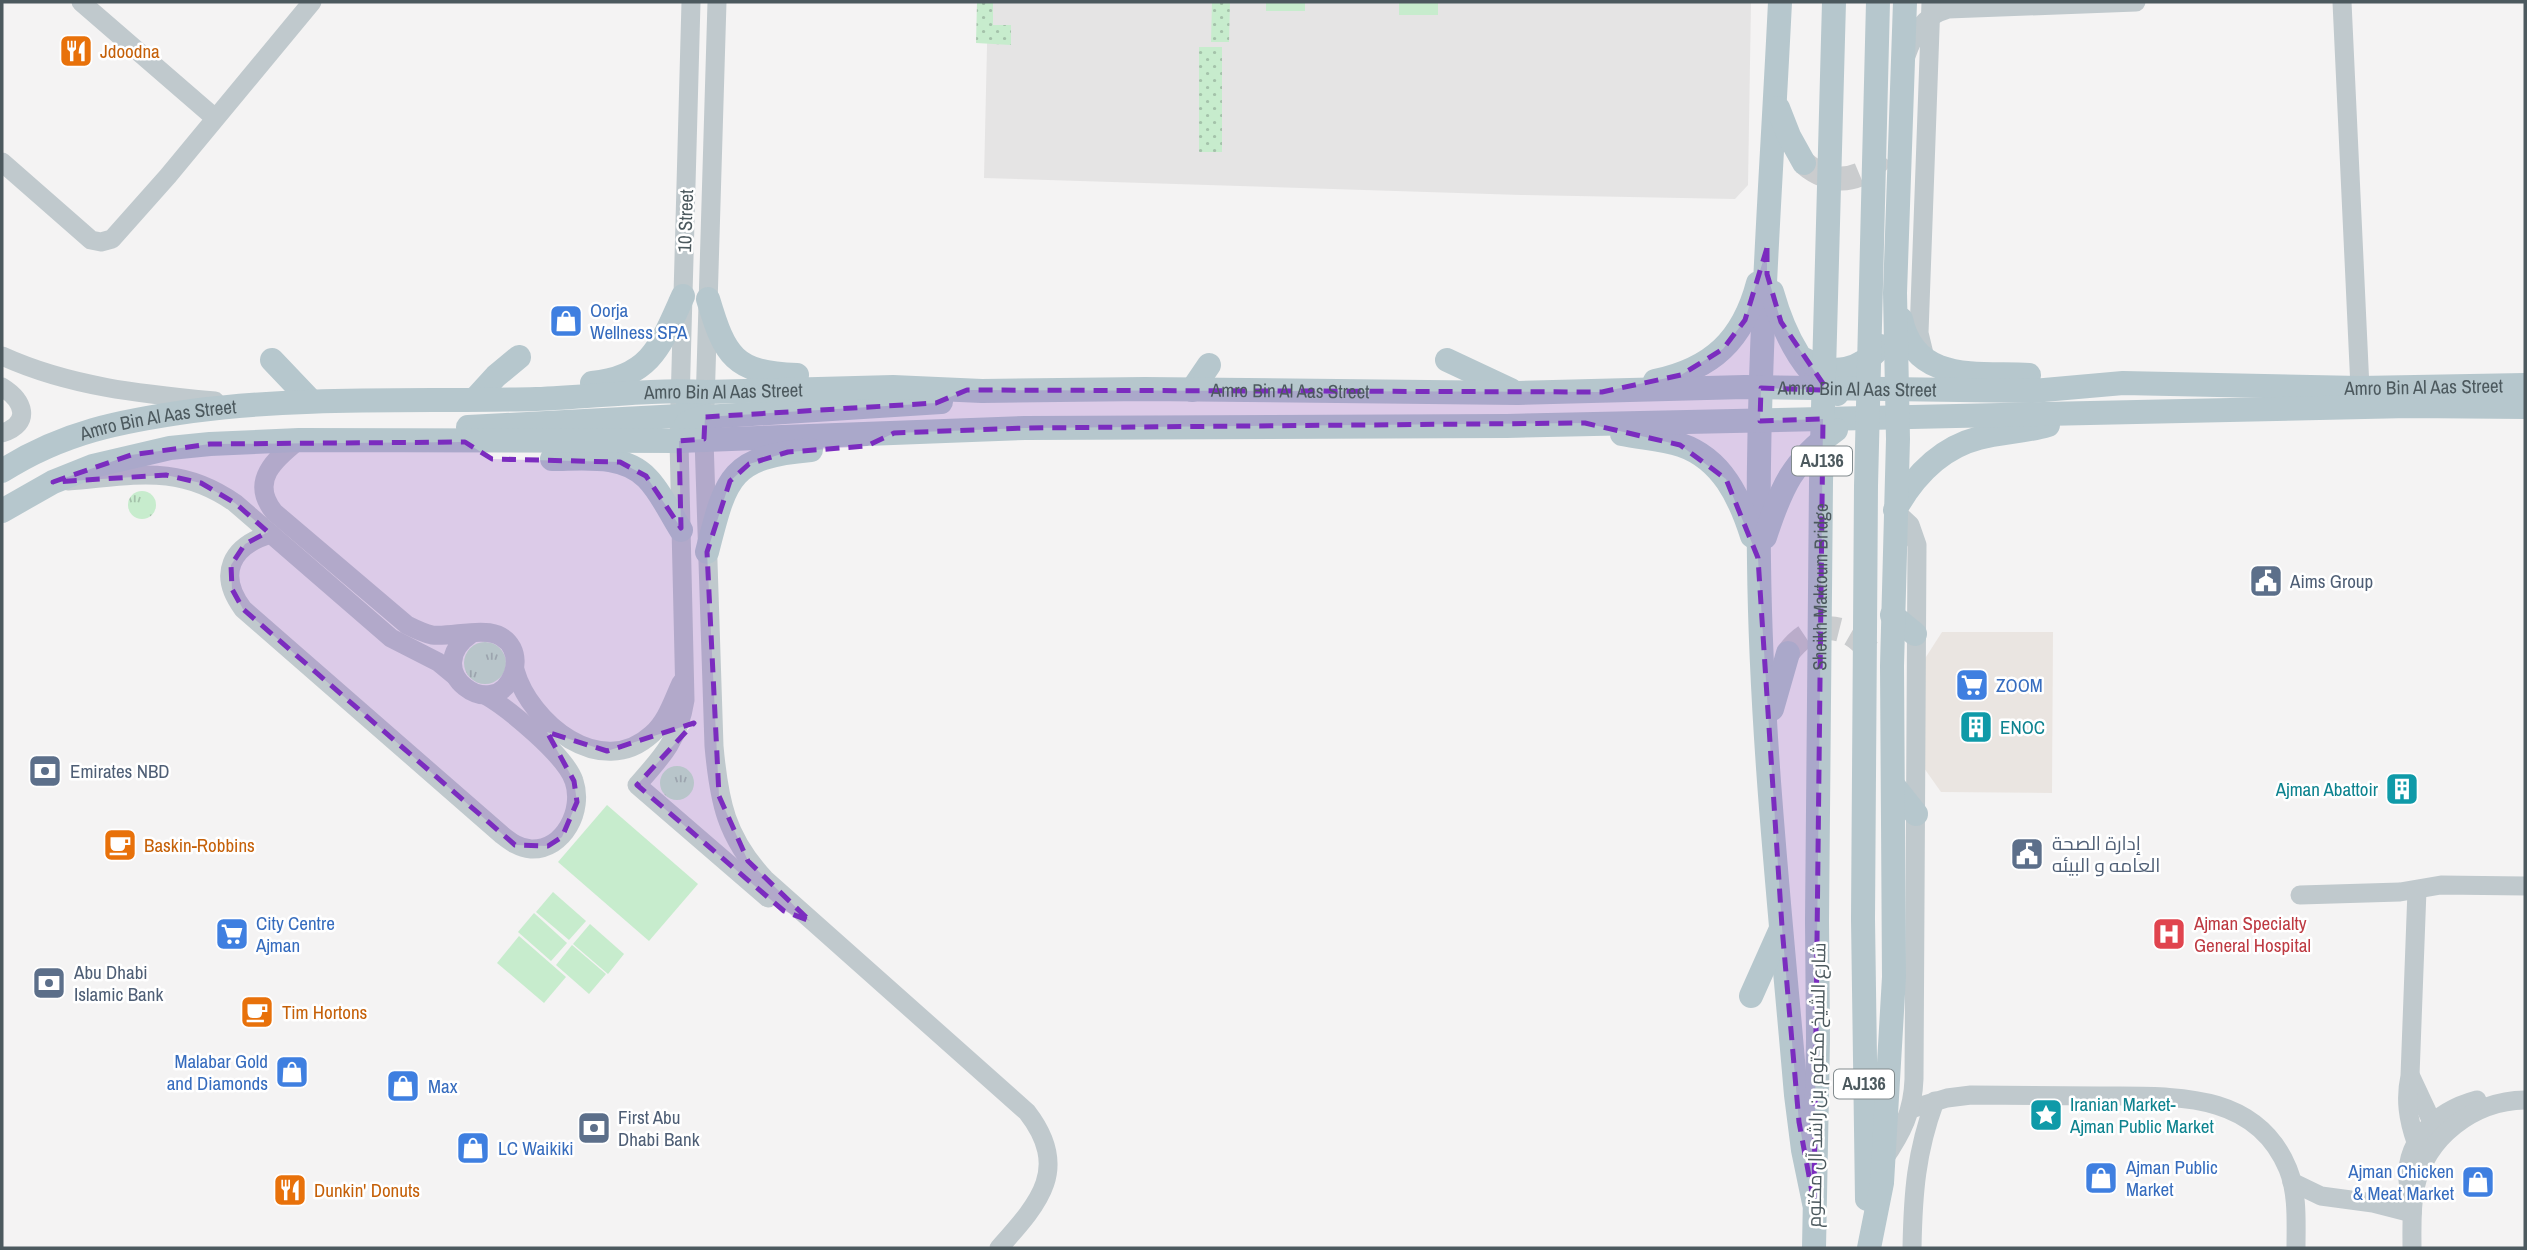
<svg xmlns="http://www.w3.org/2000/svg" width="2527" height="1250" viewBox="0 0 2527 1250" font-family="'Archivo Narrow',Cairo,sans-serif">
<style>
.commercial{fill:#eae5e1}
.education{fill:#e5e4e4}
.grass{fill:url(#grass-tufts)}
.park{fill:url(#park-dots)}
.garden{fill:#c7eccd}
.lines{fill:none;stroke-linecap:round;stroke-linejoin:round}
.major-tunnel{stroke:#caccce;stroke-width:24;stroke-dasharray:24 12;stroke-linecap:butt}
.minor{stroke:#c0c9cd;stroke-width:19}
.major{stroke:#b6c7cd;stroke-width:24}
.major-bridge{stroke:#b6c7cd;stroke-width:24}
.marked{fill:#7b2cbf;fill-opacity:0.2;stroke:#7b2cbf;stroke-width:5;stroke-dasharray:14 9;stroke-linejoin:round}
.labels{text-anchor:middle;stroke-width:5;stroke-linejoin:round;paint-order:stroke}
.shield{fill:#fff;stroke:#828b8e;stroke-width:2}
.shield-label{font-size:18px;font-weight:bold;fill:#4c595e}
.food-label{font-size:19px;fill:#c56008;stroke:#fff;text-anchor:start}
.street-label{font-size:19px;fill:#4c595e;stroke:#fff}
.shop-label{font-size:19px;fill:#366cbe;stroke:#fff;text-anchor:start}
.service-label{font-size:19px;fill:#4e5e75;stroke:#fff;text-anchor:start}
.culture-label{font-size:19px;fill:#0d838f;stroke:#fff;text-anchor:start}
.health-label{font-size:19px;fill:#be3a42;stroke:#fff;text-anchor:start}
</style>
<defs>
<pattern id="grass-tufts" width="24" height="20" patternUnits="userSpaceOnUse" patternTransform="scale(1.75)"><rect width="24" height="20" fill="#c7eccd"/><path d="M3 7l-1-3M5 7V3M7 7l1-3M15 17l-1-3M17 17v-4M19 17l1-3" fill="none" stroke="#a4c2aa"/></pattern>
<pattern id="park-dots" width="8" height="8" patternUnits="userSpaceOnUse" patternTransform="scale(1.75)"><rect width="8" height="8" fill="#c7eccd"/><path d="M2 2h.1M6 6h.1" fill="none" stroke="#a4c2aa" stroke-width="1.8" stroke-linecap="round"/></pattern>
</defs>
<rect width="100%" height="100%" fill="#f4f3f3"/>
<polygon class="commercial" points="1942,632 2053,632 2052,793 1941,792 1924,768 1924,660"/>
<polygon class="education" points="988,2 1751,2 1748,185 1735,199 1521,195 984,178"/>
<g class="grass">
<circle cx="142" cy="505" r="14"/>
<circle cx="485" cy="663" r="21"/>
<circle cx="677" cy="783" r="17"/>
</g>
<g class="park">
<polygon points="977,2 993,2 993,25 1011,25 1011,45 976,43"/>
<polygon points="1212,2 1230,2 1229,42 1211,42"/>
<rect x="1199" y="47" width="23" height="105"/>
</g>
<g class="garden">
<rect x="1266" y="2" width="39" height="9"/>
<rect x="1399" y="2" width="39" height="13"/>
<polygon points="607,805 698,884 649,941 558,862"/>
<polygon points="553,892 586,921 569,940 536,912"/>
<polygon points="534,913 567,943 551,961 518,932"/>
<polygon points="590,924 624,954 608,974 573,944"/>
<polygon points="519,936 566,977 544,1003 497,963"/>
<polygon points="572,945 606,974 589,994 556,965"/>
</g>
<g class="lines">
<g class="major-tunnel">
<path d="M1804,163C1830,186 1862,183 1883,156"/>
<path d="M1788,653C1812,620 1848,620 1871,654"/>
</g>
<g class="minor">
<polyline points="81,2 215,118"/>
<path d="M691,2L679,441L685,700C679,739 662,757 637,785L768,898"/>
<path d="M717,2L704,439L714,746C719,802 726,837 765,879L1027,1112C1071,1169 1039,1203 999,1248"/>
<polyline points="2342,2 2360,388"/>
<path d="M1906,56C1914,33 1923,16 1948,9L2136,2"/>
<polyline points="2,162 91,240 101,242 112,239 168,176 312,2"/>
<path d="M2,356C70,387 142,394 215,401"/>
<polyline points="1925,358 1919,333 1931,2"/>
<path d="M2,387C23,400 33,423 2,433"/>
<path d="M299,440C275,459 249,481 274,512L407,625C415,629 423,633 432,635C457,638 497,620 512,648C516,656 516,666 513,674C494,725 418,671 471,634"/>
<path d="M68,481C133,476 178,463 235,503L391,638L438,662L455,676"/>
<path d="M271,534C231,546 217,574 243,609L502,835C511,842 519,848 531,849C564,850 584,810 574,781C566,756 508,708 485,695"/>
<path d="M515,670C530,723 601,781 652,734C667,721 673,700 681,683"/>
<polyline points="2300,895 2400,892 2441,885 2525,886"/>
<polyline points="2411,1077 2432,1122 2441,1128"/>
<path d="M1911,1109L1947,1098L1971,1095C2013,1095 2056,1096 2099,1096C2170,1097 2255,1089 2288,1169C2298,1194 2296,1222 2296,1248"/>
<path d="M2416,1142C2408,1119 2405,1099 2410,1076L2417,890"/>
<path d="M1884,1159C1902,1133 1913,1111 1914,1079L1917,545L1910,525L1895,511"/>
<polyline points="2292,1182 2321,1196 2373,1203 2412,1213"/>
<path d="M2409,1188C2401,1143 2436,1111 2477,1100"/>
<path d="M1912,1248C1913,1194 1916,1152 1935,1101"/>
<path d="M2412,1248C2412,1228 2411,1208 2415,1188C2426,1137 2473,1101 2525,1100"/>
</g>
<g class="major">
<path d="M1780,2C1771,188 1756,376 1759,562C1761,740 1781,918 1796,1095L1803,1150L1814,1203"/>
<polyline points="1778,108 1789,136 1804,163"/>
<path d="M1772,292C1783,331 1801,372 1837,394"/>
<path d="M708,299C725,356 734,373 797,375"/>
<path d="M1901,319C1915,384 1977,372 2029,375"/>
<polyline points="272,360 311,401"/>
<polyline points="1447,360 1511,390"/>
<path d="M1806,360C1833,378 1861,370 1881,346"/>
<path d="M1655,381C1712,369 1743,340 1758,283"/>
<path d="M592,383C651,377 661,345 683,296"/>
<polyline points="1192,390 1209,365"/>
<polyline points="475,399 496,376 519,357"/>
<polyline points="468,427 680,416 699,401"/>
<path d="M1622,434C1642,438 1663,439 1681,445C1722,459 1740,498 1752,536"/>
<polyline points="679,441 687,423 705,417 941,402"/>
<path d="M552,459C583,459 623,453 647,478C661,492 670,513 681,530"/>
<path id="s1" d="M2,471C63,432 121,421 192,411C306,396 421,402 536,399C593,397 649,389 706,392L893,387L982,391L1145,389L1518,393L1745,387L2032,391L2123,383L2360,388L2525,385"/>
<path d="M1895,510C1914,476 1940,448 1979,438C2001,432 2025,432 2048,425"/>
<polyline points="2,511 53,482 93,466 170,448 210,444 299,440 679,441 1025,428 1507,426 2409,406 2525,407"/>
<path d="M1765,537C1781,488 1793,460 1836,430"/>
<path d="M707,552C726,478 729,457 811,450"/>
<polyline points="1892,615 1915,634"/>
<polyline points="1772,709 1788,653"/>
<polyline points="1893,785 1916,814"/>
<polyline points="1863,919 1867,1199"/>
<polyline points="1751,996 1780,931"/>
<polyline points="1814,1248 1818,1039 1817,921"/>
<polyline points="1869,1248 1882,1183 1894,977 1892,666 1898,439 1895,293 1905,2"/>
</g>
<g class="major-bridge">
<polyline points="1863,919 1866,486 1878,2"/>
<path id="s2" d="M1817,921L1821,482L1834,2"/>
</g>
</g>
<path class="marked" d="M1767,248V274L1781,322L1824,385V390L1761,388L1760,421L1823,419L1814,1203L1799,1122L1782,927L1758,558L1726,479L1680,445L1585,423L1025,428L894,433L867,446L788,452L749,464L730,481L707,552L719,796L748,861L810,921L784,911L637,785L694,723L607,751L547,732L574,781L577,802L562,837L548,846L515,845L243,609L232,589L231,565L245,544L268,532L235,503L201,483L166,475L53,482L131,455L210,444L465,442L492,459L620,462L646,476L681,528L679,441L704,439L705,417L936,403L967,390L1602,392L1681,375L1723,349L1745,320Z"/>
<defs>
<symbol id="restaurant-square" viewBox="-11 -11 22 22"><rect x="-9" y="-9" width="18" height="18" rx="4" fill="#e8710a" stroke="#fff"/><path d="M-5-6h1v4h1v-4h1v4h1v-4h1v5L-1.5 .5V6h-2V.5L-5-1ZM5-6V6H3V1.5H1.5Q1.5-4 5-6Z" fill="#fff"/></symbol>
<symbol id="shop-square" viewBox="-11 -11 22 22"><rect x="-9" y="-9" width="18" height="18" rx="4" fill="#3f7fe0" stroke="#fff"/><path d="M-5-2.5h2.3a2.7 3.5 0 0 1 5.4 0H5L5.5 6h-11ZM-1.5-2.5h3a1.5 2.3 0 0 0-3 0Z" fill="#fff"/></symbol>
<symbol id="civic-square" viewBox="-11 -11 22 22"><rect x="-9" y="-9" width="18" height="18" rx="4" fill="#5c6f8a" stroke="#fff"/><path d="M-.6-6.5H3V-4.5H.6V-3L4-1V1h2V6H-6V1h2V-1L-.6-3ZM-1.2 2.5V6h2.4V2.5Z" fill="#fff"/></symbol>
<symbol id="supermarket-square" viewBox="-11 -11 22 22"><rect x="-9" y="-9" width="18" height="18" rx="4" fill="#3f7fe0" stroke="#fff"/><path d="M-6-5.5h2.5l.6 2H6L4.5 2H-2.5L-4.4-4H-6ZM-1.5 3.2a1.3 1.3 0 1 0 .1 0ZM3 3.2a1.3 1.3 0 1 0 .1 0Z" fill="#fff"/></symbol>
<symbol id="building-square" viewBox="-11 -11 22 22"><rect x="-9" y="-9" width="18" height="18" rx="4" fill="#0f9aa8" stroke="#fff"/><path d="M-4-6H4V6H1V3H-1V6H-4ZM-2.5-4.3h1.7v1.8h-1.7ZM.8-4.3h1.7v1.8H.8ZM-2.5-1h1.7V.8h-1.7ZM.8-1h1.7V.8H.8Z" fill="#fff"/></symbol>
<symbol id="bank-square" viewBox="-11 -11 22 22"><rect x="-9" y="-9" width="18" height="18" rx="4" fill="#5c6f8a" stroke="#fff"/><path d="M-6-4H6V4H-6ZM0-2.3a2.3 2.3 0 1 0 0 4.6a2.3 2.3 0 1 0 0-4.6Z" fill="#fff"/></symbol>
<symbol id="cafe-square" viewBox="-11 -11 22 22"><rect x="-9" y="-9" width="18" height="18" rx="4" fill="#e8710a" stroke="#fff"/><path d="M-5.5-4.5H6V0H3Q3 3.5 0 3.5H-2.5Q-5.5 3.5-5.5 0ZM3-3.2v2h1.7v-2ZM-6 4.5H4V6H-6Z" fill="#fff"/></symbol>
<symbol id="hospital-square" viewBox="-11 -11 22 22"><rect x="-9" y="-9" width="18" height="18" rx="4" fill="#e0444e" stroke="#fff"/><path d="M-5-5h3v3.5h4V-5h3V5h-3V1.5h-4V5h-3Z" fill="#fff"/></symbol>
<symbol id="sight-square" viewBox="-11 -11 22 22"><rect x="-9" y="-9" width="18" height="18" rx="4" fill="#0f9aa8" stroke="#fff"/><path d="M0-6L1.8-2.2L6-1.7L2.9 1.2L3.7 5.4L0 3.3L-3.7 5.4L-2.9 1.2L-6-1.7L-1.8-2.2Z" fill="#fff"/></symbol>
</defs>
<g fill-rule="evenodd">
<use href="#restaurant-square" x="57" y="32" width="38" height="38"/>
<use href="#shop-square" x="547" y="302" width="38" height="38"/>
<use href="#civic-square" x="2247" y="562" width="38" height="38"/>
<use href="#supermarket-square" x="1953" y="666" width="38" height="38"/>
<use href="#building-square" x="1957" y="708" width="38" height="38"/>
<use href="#bank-square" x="26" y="752" width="38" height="38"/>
<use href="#building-square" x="2383" y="770" width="38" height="38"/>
<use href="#cafe-square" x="101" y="826" width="38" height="38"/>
<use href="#civic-square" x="2008" y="835" width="38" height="38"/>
<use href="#supermarket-square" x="213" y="915" width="38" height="38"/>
<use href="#hospital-square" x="2150" y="915" width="38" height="38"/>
<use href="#bank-square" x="30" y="964" width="38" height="38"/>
<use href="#cafe-square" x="238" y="993" width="38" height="38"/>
<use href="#shop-square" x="273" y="1053" width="38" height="38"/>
<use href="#shop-square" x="384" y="1067" width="38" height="38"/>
<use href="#sight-square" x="2027" y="1096" width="38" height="38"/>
<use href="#bank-square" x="575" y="1109" width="38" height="38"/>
<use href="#shop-square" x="454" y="1129" width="38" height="38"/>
<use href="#shop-square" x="2082" y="1159" width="38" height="38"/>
<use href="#shop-square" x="2459" y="1163" width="38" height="38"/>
<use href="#restaurant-square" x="271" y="1171" width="38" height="38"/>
</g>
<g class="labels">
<g class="shield">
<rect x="1792" y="446.5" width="60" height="29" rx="5"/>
<rect x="1834" y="1069.5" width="60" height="29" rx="5"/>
</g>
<g class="shield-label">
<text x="1822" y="467">AJ136</text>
<text x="1864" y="1090">AJ136</text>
</g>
<g class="food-label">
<text x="100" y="58">Jdoodna</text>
<text x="144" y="852">Baskin-Robbins</text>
<text x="282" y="1019">Tim Hortons</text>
<text x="314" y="1197">Dunkin' Donuts</text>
</g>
<g class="street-label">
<text transform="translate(685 221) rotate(-88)" y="7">10 Street</text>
<text dy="7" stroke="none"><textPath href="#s1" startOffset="2434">Amro Bin Al Aas Street</textPath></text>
<text dy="7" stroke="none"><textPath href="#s1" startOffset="1867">Amro Bin Al Aas Street</textPath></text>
<text dy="7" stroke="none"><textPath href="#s1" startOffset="733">Amro Bin Al Aas Street</textPath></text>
<text dy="7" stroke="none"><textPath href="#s1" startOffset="1300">Amro Bin Al Aas Street</textPath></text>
<text dy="7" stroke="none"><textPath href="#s1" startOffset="166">Amro Bin Al Aas Street</textPath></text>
<text dy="7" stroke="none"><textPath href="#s2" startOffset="334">Sheikh Maktoum Bridge</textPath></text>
<text transform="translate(1816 1085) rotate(-89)" y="7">شارع الشيخ مكتوم بن راشد آل مكتوم</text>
</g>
<g class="shop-label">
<text x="590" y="317">Oorja<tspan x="590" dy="22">Wellness SPA</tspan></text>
<text x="1996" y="692">ZOOM</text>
<text x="256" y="930">City Centre<tspan x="256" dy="22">Ajman</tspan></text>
<text x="268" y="1068" text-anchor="end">Malabar Gold<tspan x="268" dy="22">and Diamonds</tspan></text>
<text x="428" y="1093">Max</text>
<text x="498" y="1155">LC Waikiki</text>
<text x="2126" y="1174">Ajman Public<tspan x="2126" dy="22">Market</tspan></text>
<text x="2454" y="1178" text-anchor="end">Ajman Chicken<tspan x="2454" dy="22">&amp; Meat Market</tspan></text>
</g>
<g class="service-label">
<text x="2290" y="588">Aims Group</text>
<text x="70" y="778">Emirates NBD</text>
<text x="2052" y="850">إدارة الصحة<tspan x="2052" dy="22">العامه و البيئه</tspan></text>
<text x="74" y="979">Abu Dhabi<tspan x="74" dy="22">Islamic Bank</tspan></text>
<text x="618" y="1124">First Abu<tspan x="618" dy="22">Dhabi Bank</tspan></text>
</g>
<g class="culture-label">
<text x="2000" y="734">ENOC</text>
<text x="2378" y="796" text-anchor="end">Ajman Abattoir</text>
<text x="2070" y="1111">Iranian Market-<tspan x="2070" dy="22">Ajman Public Market</tspan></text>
</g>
<g class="health-label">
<text x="2194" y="930">Ajman Specialty<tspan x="2194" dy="22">General Hospital</tspan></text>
</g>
</g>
<rect width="2527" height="1250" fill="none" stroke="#4c595e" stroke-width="7"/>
</svg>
